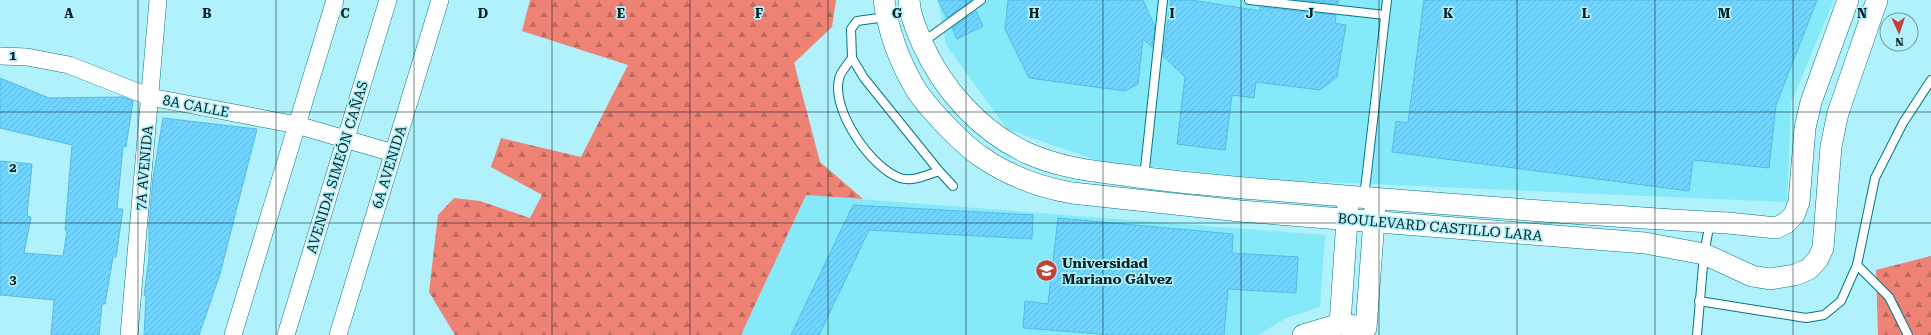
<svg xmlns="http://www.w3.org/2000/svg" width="1931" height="335" viewBox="0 0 1931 335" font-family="'Roboto Serif',serif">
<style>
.built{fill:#86e9f9}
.forest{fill:url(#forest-firs)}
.building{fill:url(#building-hatch);stroke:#56bae3}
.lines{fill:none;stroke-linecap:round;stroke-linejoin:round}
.service-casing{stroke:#057683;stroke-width:10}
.minor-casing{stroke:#057683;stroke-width:18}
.tertiary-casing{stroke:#057683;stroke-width:22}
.service{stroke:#fff;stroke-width:8}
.minor{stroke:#fff;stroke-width:17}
.tertiary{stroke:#fff;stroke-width:21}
.grid{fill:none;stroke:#052024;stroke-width:1;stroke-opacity:0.55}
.labels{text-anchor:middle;stroke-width:3.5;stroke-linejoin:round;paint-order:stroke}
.street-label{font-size:14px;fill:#052024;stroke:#b0f1fb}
.poi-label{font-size:14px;font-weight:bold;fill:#052024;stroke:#b0f1fb;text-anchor:start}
.grid-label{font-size:13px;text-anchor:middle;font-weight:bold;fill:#052024;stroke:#b0f1fb;stroke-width:3.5;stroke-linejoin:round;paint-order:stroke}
</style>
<defs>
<pattern id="forest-firs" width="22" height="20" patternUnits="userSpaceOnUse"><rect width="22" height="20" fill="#ee8274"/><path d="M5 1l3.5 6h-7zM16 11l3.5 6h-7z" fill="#bf6a5f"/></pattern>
<pattern id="building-hatch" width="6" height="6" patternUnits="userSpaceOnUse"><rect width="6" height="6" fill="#72d5ff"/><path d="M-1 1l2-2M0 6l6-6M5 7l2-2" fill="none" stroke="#61b7da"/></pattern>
</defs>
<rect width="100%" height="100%" fill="#b0f1fb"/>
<g class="built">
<polygon points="938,0 1834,0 1791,103 1787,202 1277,180 1102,162 1007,129 946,45"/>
<polygon points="806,195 1325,235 1320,307 1286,318 1258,335 741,335"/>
</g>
<g class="forest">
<polygon points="530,0 836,0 832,27 794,63 820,162 863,199 806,195 741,335 455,335 429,292 438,215 454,198 480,201 530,218 542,195 491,167 501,138 581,157 628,65 522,31"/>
<polygon points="1931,256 1931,335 1878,335 1876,270"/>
</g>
<g class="building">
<polygon points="938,0 970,0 971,1 947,18"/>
<polygon points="1008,0 1143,0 1155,27 1152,47 1143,39 1138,84 1125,91 1029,78 1005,29"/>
<polygon points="1171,0 1191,0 1260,11 1260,7 1336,15 1335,23 1346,25 1337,77 1320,90 1256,82 1254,98 1232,95 1225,150 1177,144 1185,77 1163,56"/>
<polygon points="1299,0 1338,0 1338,4"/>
<polygon points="1424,0 1817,0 1776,105 1769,168 1693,160 1689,191 1392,152 1396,121 1408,123"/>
<polygon points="976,11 983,26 957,39 952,28"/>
<polygon points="0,78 49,98 123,97 133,101 126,147 123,146 117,209 123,209 116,257 113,257 105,304 102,304 99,335 51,335 54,300 0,295 0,161 32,164 27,216 31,217 24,253 63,256 67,231 65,230 72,145 0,128"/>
<polygon points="163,118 257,129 220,274 199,335 144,335 146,296 144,295 149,258 149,224 153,178"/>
<polygon points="853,205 1033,215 1032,239 869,230 819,335 791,335"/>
<polygon points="1058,218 1233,234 1232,253 1298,257 1296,293 1228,289 1224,335 1114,335 1023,328 1025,301 1048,304"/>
</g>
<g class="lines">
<defs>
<g id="service">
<polyline points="1249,0 1385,15"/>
<polyline points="886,17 857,21 851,29 852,58 864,78 939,171 953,186"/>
<polyline points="923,42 981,0"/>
<path d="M852,58C848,64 840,72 839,79C831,110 871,168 900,178C913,182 927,175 939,171"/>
<polyline points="1144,178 1163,0"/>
<polyline points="1364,198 1387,0"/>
<polyline points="1857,265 1889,297 1908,335"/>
<polyline points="1699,301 1806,318 1824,315 1841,301 1857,265 1875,178 1903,123 1931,80"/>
<polyline points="1697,335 1704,254 1710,222"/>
</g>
<g id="minor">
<polyline points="0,56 27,57 69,65 150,97 297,125 393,153"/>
<polyline points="129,335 158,0"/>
<polyline points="233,335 335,0"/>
<polyline points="286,335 388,0"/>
<polyline points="338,335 440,0"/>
</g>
<g id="tertiary">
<path d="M884,0C888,30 900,62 915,88C926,106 962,144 980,156C1007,175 1039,187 1072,193L1240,211L1645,243L1704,254L1752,276L1770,279L1795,275L1809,269L1818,259L1823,248L1831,146L1838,113L1877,0"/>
<path d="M909,0C910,16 916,28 922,43C943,90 980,131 1027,153C1058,167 1090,171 1124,175C1177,183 1230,187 1283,191C1431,203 1580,215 1728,223L1776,228L1786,223L1794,215L1799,202L1805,128L1811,102L1848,0"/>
<polyline points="1340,324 1348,205"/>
<polyline points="1366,328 1375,207"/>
<polyline points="1303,335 1340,324 1355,326"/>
</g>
</defs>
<use href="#service" class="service-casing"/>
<use href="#minor" class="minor-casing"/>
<use href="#tertiary" class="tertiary-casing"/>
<use href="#service" class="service"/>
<use href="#minor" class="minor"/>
<use href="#tertiary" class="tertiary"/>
</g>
<path class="grid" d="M138,0V335M276,0V335M414,0V335M552,0V335M690,0V335M828,0V335M966,0V335M1103,0V335M1241,0V335M1379,0V335M1517,0V335M1655,0V335M1793,0V335M0,112H1931M0,223H1931"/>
<defs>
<symbol id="university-disc" viewBox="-11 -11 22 22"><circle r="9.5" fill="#cc3e35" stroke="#b0f1fb"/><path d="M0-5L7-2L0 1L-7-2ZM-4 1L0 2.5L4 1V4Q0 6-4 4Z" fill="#fff"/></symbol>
</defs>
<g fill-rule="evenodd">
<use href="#university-disc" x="1034" y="258" width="25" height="25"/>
</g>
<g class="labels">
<g class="street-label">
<text transform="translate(196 106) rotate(11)" y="5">8A CALLE</text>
<text transform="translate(337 167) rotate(-73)" y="5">AVENIDA SIMEÓN CAÑAS</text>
<text transform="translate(389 167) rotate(-73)" y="5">6A AVENIDA</text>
<text transform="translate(144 168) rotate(-85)" y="5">7A AVENIDA</text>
<text transform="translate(1440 227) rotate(5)" y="5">BOULEVARD CASTILLO LARA</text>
</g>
<g class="poi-label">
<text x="1062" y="268">Universidad<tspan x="1062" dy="16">Mariano Gálvez</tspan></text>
</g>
</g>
<g class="grid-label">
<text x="69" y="18">A</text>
<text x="207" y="18">B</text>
<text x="345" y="18">C</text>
<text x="483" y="18">D</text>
<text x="621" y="18">E</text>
<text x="759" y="18">F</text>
<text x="897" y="18">G</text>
<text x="1034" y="18">H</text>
<text x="1172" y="18">I</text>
<text x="1310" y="18">J</text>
<text x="1448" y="18">K</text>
<text x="1586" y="18">L</text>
<text x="1724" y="18">M</text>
<text x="1862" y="18">N</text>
<text x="13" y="60">1</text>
<text x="13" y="172">2</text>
<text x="13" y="284">3</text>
</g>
<g transform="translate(1899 32) rotate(177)"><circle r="19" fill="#b0f1fb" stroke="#6c9da5"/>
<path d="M0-3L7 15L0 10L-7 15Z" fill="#cc3e35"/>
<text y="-6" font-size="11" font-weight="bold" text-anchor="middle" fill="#052024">N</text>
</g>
</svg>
